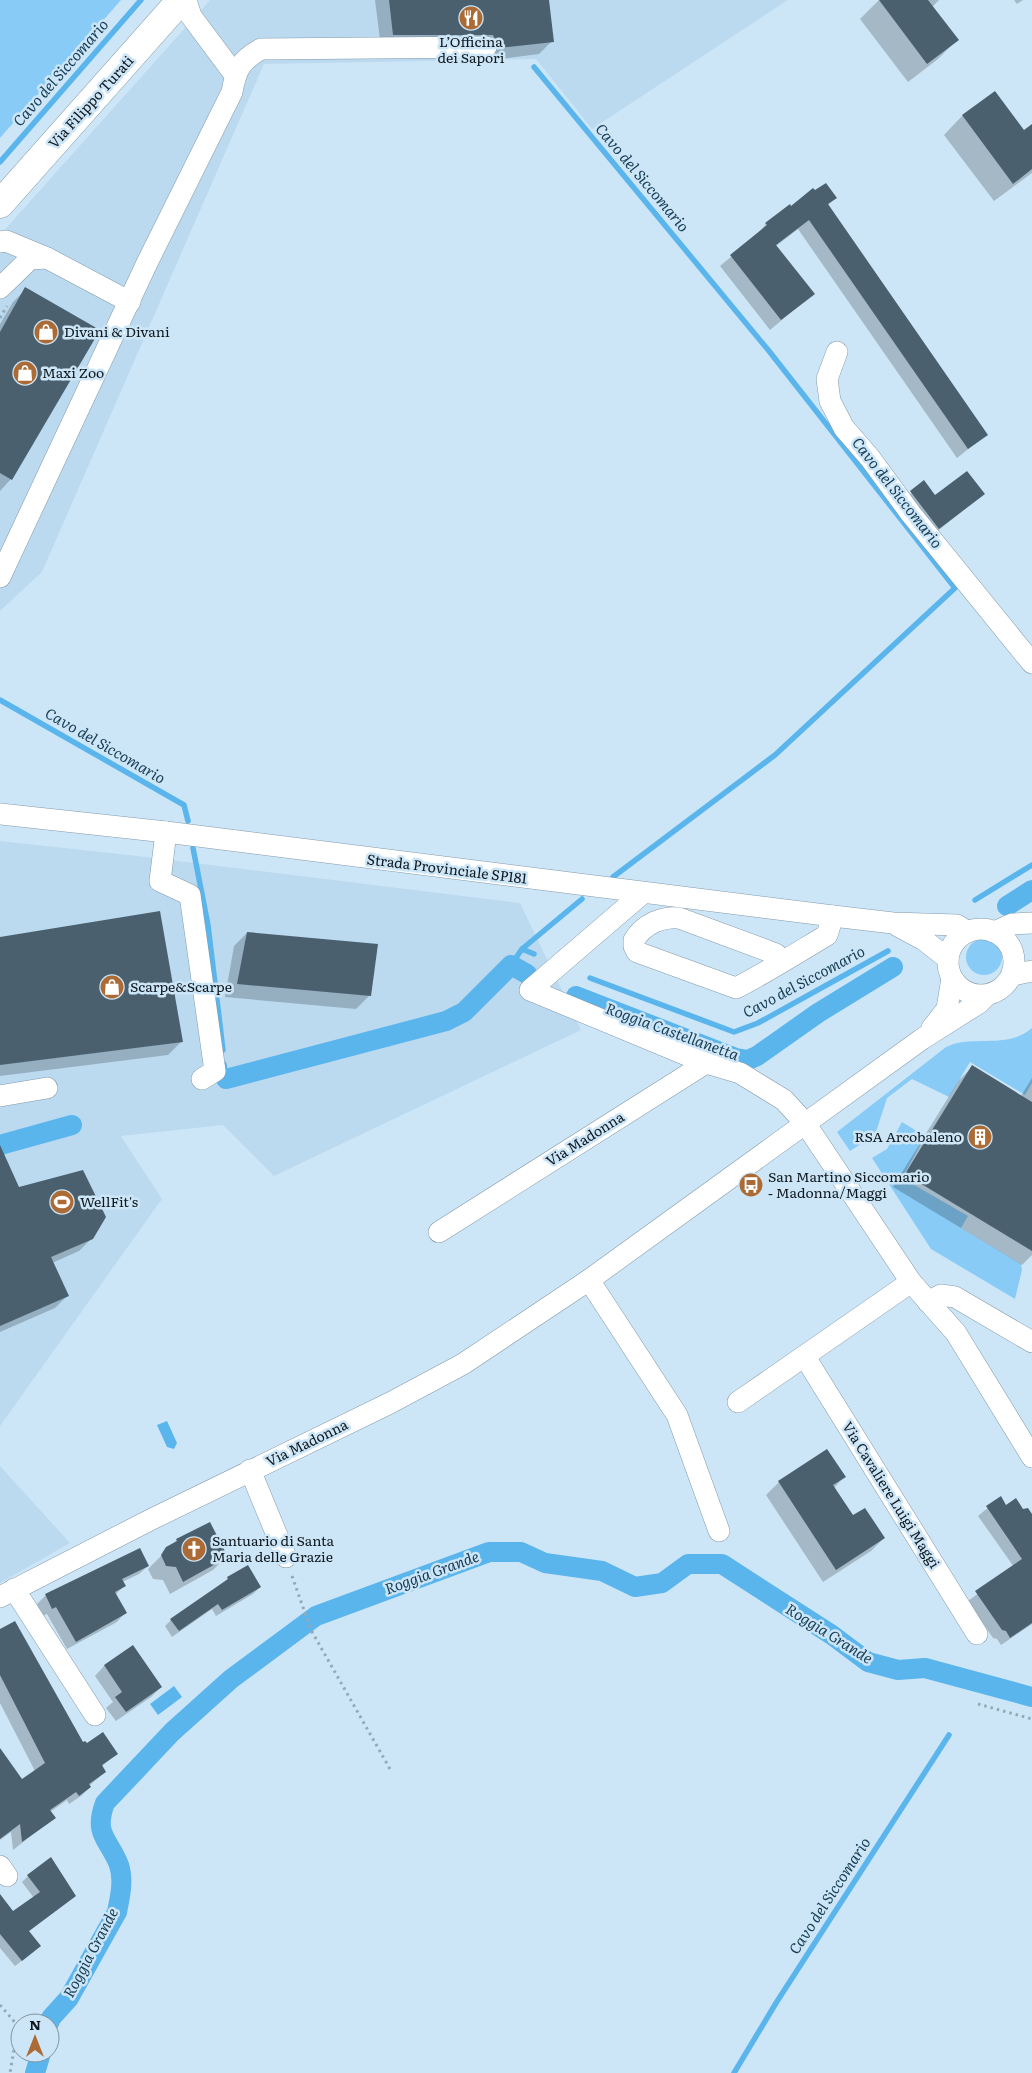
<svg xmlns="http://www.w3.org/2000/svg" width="1032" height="2073" viewBox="0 0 1032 2073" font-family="Literata,serif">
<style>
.built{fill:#bbdaf0}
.green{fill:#88cbf7}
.water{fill:#5ab5ed}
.shadow{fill:#0003}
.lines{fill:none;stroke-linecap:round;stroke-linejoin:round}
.stream{stroke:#5ab5ed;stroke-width:5.5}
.canal{stroke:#5ab5ed;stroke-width:20}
.building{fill:#4b606f}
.minor-casing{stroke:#839aaa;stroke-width:22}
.major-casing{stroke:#839aaa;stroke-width:29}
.path{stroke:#94a8b6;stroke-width:3;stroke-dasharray:2.5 4;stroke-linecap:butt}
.minor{stroke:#fff;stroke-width:21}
.major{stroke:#fff;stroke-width:28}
.labels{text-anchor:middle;stroke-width:5;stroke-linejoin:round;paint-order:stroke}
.poi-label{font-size:14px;fill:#0f181e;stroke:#cde6f7;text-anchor:start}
.street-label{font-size:14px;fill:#0f181e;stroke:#cde6f7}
.water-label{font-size:15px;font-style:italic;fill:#163c54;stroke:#cde6f7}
</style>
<rect width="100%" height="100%" fill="#cde6f7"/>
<g class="built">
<polygon points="210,0 788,0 592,129 536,59 264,64 42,572 0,611 0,235"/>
<polygon points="0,841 129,855 520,903 581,1030 274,1176 223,1125 121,1136 162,1199 0,1426"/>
<polygon points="0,1466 70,1543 0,1583"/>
</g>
<g class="green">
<polygon points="0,0 121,0 0,138"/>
<circle cx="984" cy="957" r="18"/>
<path d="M1032,1028V1083L1025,1095L970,1062L949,1097L912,1079L887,1098L875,1135L850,1151L837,1132L946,1047C973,1034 1007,1050 1032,1028Z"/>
<polygon points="902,1122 925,1136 902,1178 968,1216 961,1228 1021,1264 1022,1270 1015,1299 931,1249 872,1158 887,1149"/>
</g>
<g class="water">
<polygon points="167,1421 177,1443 174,1449 167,1447 157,1425"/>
<polygon points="174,1686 182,1697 158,1715 150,1704"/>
</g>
<g class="shadow">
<polygon points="375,0 547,0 552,41 539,54 485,61 480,48 381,48"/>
<polygon points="879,0 939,0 932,7 957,40 938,59 908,82 860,19"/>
<polygon points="1014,0 1023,0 1017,4"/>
<polygon points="994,92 1024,132 1032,125 1032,173 994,201 944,135 962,116"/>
<polygon points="835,198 827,206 986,435 957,458 798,229 776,246 813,294 770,330 720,266 757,235 766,224 791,207"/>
<polygon points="26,289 11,479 0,491 0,324 13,302"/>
<polygon points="924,482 935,497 983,494 929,538 901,502"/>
<polygon points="247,933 369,996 356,1009 225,997 234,946"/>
<polygon points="0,938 181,1042 168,1055 0,1076"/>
<polygon points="972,1067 1021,1096 1032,1078 1032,1255 1022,1265 893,1187 959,1080"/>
<polygon points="0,1174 92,1238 79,1251 52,1263 67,1296 55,1308 0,1332"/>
<polygon points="844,1477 834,1488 853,1517 884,1538 871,1551 823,1582 766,1495 779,1482"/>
<polygon points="1000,1498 1006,1507 1023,1510 1032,1516 1032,1624 1001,1645 997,1639 993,1638 968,1601 1014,1567 978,1516"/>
<polygon points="177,1540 226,1557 213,1570 170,1594 163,1580 153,1579 148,1569"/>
<polygon points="140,1549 148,1566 139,1574 122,1582 124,1586 115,1595 125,1613 117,1622 67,1649 47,1614 43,1616 37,1604 46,1595"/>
<polygon points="247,1567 260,1587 253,1594 216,1616 212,1609 172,1637 165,1626 171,1620 222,1585 228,1578"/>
<polygon points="0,1630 83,1744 116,1754 101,1767 105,1772 89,1786 90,1787 81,1796 69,1804 67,1800 50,1812 54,1818 13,1850 11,1832 0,1840 0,1750 22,1781 35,1771 0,1703"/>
<polygon points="133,1647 161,1687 151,1697 116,1721 106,1708 113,1702 95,1676 104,1666"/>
<polygon points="28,1876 75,1896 28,1932 33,1952 15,1966 0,1948 0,1907 13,1913 34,1898 22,1882"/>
</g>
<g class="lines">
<g class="stream">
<polyline points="534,67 769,351 955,588 775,755 613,877"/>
<polyline points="0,162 141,0"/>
<polyline points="0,700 184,805 188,821"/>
<polyline points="193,848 208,925 223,1050"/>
<polyline points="975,900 1032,865"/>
<polyline points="522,949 534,954"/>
<polyline points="511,965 522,949 582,899"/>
<polyline points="590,978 734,1032 758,1023 888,951"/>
<polyline points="224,1064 226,1079"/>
<polyline points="734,2073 776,2003 949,1735"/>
</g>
<g class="canal">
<polyline points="1007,906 1032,890"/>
<polyline points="576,996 736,1058 748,1060 757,1056 818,1013 893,967"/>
<polyline points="226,1079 446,1021 464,1012 511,965 527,974"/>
<polyline points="0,1145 72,1125"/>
<path d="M49,2023L51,2018L69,1998L117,1912C120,1897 124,1880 119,1865C109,1839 93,1835 105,1803L172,1732L231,1679L316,1616L489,1552H521L545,1563L602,1571L635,1587L662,1583L688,1564H722L832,1635L868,1662L898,1670L925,1668L1032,1697"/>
<polyline points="35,2073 41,2053"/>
</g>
</g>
<g class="building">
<polygon points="389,0 549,0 554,42 498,48 493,35 393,35"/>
<polygon points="879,0 928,0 959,40 927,64"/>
<polygon points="995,91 1024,130 1032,124 1032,169 1013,184 962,115"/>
<polygon points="826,183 837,198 828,204 988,435 968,449 809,220 776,245 815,294 781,320 730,255 767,225 765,223 790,204 791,206 813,188 815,190"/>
<polygon points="25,287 100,330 12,480 0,473 0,332"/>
<polygon points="967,471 985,494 939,529 910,491 924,480 935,495"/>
<polygon points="160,911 183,1042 0,1065 0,937"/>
<polygon points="247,932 378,944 371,996 237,984"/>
<polygon points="972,1065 1032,1102 1032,1251 905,1174"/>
<polygon points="0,1145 19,1187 83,1170 106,1217 93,1239 51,1257 69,1296 0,1326"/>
<polygon points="827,1449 846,1477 833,1485 853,1515 865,1508 885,1538 836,1570 778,1481"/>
<polygon points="1001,1496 1006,1505 1016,1498 1023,1509 1028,1508 1032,1514 1032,1623 1010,1638 1006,1631 1002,1630 975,1591 1022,1559 986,1506"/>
<polygon points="210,1522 228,1557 183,1582 176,1567 166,1566 161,1555 166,1547 177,1541 176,1539"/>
<polygon points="140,1548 149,1566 122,1579 126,1586 115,1592 127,1613 76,1642 56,1607 52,1609 45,1594"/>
<polygon points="248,1565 261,1587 222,1610 218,1604 179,1631 170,1619 228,1579 227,1577"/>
<polygon points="15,1621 83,1742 85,1741 87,1743 103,1732 118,1754 102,1765 106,1772 89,1784 91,1787 79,1796 76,1792 50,1810 56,1818 22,1842 20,1824 0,1839 0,1748 22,1779 45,1763 0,1675 0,1629"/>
<polygon points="133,1645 162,1687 126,1712 115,1697 122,1692 104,1665"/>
<polygon points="51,1857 76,1896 29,1931 41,1946 22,1961 0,1934 0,1894 13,1911 40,1892 27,1875"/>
</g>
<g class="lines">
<defs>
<g id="minor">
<polyline points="186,0 191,16 235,75"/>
<polyline points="0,242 6,241 47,258 130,302"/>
<polyline points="0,288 30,259 47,258"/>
<polyline points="837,352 827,379 830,401 844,428 870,458 911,514 1032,663"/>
<path d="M0,577L147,263L232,92C236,69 241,60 261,49L486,47"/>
<polyline points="0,814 166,832 833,916 893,923 957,925 968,932"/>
<polyline points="166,832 160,881 190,895 215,1071 202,1079"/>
<polyline points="643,893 530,990 706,1063 740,1073 784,1100 805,1123 911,1282 956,1333 1032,1457"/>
<polyline points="898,926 924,940 948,959"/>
<circle cx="981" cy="962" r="33"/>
<polyline points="994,932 1012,924 1032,923"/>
<path d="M782,961L776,954L679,918C662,916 644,924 634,940V946L637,952L736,988C767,972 797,953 827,935L833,916"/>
<polyline points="1012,975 1032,971"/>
<polyline points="932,1028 947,1009 952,978"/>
<polyline points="0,1096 47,1088"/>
<polyline points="439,1232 706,1063"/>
<polyline points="589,1280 677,1415 719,1531"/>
<polyline points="928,1302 941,1295 955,1297 1032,1342"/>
<polyline points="805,1357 977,1634"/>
<polyline points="738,1402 911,1282"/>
<polyline points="250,1470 286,1557"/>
<polyline points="14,1589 95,1715"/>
<polyline points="0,1597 152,1519 390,1403 463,1364 589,1280 922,1039 979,1003 987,995"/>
<polyline points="0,1866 7,1876"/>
</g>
<polyline id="major" points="0,204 181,0"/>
</defs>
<use href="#minor" class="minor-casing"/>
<use href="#major" class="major-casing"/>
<g class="path">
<polyline points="0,318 7,306"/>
<polyline points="292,1576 311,1630 390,1769"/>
<polyline points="978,1704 1032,1719"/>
<polyline points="0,2005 18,2026 10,2073"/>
</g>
<use href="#minor" class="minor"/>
<use href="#major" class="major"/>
</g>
<defs>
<symbol id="restaurant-disc" viewBox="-11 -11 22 22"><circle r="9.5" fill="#ac6b35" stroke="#cde6f7"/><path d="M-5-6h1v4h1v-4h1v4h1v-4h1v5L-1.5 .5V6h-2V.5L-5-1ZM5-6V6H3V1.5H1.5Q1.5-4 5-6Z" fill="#fff"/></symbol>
<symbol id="shop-disc" viewBox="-11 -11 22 22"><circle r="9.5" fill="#ac6b35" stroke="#cde6f7"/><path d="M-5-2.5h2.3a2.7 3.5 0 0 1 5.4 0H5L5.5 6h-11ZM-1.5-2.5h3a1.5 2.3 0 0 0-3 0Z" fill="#fff"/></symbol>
<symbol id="building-disc" viewBox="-11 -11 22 22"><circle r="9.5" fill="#ac6b35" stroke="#cde6f7"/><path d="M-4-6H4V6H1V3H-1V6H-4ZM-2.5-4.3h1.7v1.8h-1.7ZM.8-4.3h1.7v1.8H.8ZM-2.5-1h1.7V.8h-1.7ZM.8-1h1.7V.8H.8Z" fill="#fff"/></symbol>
<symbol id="bus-disc" viewBox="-11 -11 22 22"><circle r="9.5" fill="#ac6b35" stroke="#cde6f7"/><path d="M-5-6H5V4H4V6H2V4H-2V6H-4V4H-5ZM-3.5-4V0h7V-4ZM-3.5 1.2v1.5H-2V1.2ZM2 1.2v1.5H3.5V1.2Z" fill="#fff"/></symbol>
<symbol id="stadium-disc" viewBox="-11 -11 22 22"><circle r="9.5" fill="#ac6b35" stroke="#cde6f7"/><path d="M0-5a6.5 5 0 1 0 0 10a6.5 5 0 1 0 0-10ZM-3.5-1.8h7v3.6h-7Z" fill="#fff"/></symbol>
<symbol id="church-disc" viewBox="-11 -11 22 22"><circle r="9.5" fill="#ac6b35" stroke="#cde6f7"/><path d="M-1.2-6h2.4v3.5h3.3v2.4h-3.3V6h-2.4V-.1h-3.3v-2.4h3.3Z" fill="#fff"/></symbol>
</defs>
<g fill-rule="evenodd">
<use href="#restaurant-disc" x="457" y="4" width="28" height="28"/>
<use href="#shop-disc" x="32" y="318" width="28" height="28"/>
<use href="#shop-disc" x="11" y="359" width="28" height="28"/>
<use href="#shop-disc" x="98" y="973" width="28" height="28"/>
<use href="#building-disc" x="966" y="1123" width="28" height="28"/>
<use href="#bus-disc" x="737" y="1171" width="28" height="28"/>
<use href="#stadium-disc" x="48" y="1188" width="28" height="28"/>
<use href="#church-disc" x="180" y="1535" width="28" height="28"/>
</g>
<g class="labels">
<g class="poi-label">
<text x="471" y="47" text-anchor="middle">L’Officina<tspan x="471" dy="16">dei Sapori</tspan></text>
<text x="64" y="337">Divani &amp; Divani</text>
<text x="42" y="378">Maxi Zoo</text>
<text x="130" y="992">Scarpe&amp;Scarpe</text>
<text x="962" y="1142" text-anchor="end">RSA Arcobaleno</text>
<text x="768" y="1182">San Martino Siccomario<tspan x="768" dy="16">- Madonna/Maggi</tspan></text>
<text x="80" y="1207">WellFit's</text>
<text x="212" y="1546">Santuario di Santa<tspan x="212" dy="16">Maria delle Grazie</tspan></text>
</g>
<g class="street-label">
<text transform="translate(91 102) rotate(-48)" y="5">Via Filippo Turati</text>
<text transform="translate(447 869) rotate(7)" y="5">Strada Provinciale SP181</text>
<text transform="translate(585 1139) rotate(-32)" y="5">Via Madonna</text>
<text transform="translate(307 1443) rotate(-26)" y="5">Via Madonna</text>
<text transform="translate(891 1495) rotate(58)" y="5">Via Cavaliere Luigi Maggi</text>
</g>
<g class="water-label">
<text transform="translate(61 73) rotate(-49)" y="5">Cavo del Siccomario</text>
<text transform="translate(642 178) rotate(50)" y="5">Cavo del Siccomario</text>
<text transform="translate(897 493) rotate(52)" y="5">Cavo del Siccomario</text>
<text transform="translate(105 746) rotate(30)" y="5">Cavo del Siccomario</text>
<text transform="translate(804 982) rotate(-28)" y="5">Cavo del Siccomario</text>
<text transform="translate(672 1032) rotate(20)" y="5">Roggia Castellanetta</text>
<text transform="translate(432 1573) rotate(-20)" y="5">Roggia Grande</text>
<text transform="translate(829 1634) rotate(32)" y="5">Roggia Grande</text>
<text transform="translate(830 1896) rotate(-57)" y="5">Cavo del Siccomario</text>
<text transform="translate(91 1953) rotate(-62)" y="5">Roggia Grande</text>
</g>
</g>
<g transform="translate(35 2038)"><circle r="24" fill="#cde6f7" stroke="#8194a0"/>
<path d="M0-4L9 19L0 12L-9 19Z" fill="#ac6b35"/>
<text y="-8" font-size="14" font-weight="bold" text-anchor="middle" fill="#0f181e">N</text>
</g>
</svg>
